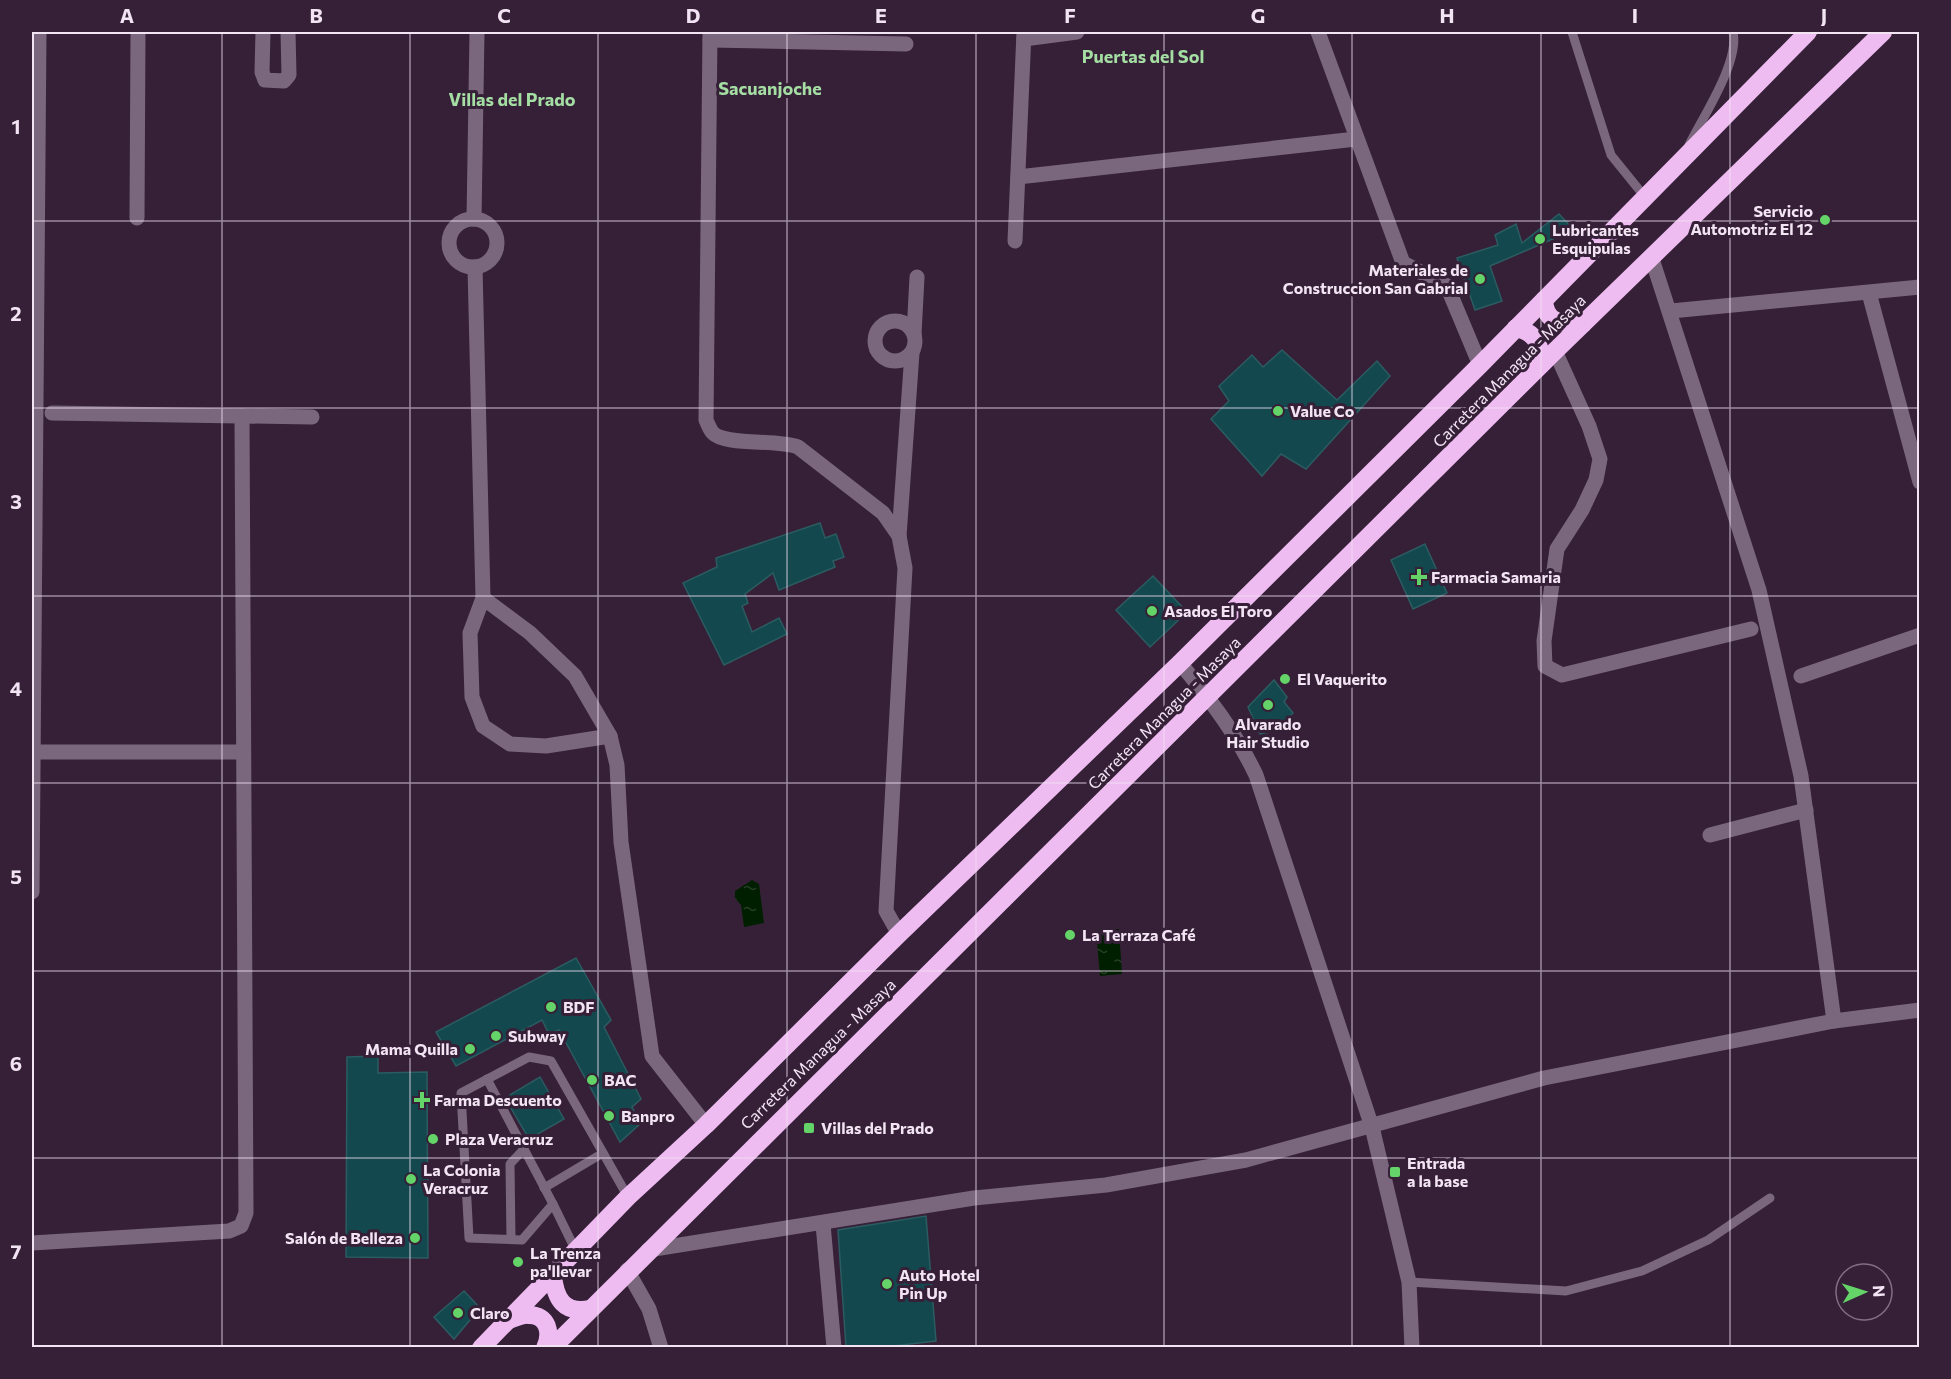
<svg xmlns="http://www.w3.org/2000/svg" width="1951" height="1379" viewBox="0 0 1951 1379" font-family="Commissioner,sans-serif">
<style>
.water{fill:url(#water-ripples)}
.building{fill:#13484e;stroke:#2b5c61;stroke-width:1.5}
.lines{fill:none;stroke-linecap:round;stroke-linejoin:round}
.lane{stroke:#7b677d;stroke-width:9}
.street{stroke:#7b677d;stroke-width:15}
.highway{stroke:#efbcf2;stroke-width:18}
.grid{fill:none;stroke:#f3e4f4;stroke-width:1.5;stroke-opacity:0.55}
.poi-dot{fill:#64d468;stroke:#362038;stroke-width:2}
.labels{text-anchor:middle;stroke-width:6;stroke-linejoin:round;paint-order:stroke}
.poi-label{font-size:16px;font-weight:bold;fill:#f3e4f4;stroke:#362038;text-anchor:start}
.street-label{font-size:16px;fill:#f3e4f4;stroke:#362038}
.neighbourhood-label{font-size:18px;font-weight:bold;fill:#a4dea3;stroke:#362038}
.neatline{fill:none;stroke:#f3e4f4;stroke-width:2}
.grid-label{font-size:20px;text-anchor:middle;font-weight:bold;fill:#f3e4f4}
</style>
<defs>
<pattern id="water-ripples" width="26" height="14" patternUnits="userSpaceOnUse" patternTransform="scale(1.5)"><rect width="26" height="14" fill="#001e00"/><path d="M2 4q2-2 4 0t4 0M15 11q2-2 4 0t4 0" fill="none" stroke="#263f26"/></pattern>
</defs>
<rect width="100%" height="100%" fill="#362038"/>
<g class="water">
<polygon points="752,880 759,884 764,923 744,927 741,905 735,898 735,891"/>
<polygon points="1119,929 1122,974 1100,976 1096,931"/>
</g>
<g class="building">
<polygon points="1559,214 1574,230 1490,266 1502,301 1475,310 1457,258 1498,245 1495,235 1516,224 1522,243"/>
<polygon points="1282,350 1337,400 1377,361 1390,376 1306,469 1281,454 1262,476 1211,419 1229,401 1219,386 1252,355 1263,367"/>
<polygon points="820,523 825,538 836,534 844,557 833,561 835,567 779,590 773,573 745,594 748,603 742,606 752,632 779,618 787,634 724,665 683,583 717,567 716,558"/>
<polygon points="1425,544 1447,593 1413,609 1391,560"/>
<polygon points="1153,576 1187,612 1150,647 1116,610"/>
<polygon points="1274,680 1287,697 1284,702 1293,713 1274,731 1260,734 1248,707"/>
<polygon points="576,958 611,1020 604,1027 641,1099 632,1107 641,1123 620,1142 559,1030 549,1034 542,1020 456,1066 436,1032"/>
<polygon points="378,1056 378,1073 427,1072 428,1258 346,1257 347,1057"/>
<polygon points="540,1077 564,1119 529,1139 505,1098"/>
<polygon points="926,1216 936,1341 884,1347 846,1347 838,1230"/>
<polygon points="464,1291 480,1308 454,1339 434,1317"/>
</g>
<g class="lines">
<g class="lane">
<polyline points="1572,32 1611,155 1645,197"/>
<path d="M1689,145C1703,117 1740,61 1733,32"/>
<polyline points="487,1079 553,1204"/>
<polyline points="544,1188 603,1153"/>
<polyline points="511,1239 510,1164 524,1149"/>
<polyline points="575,1249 553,1204 522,1240 469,1238 461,1093 529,1057 551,1061 628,1197"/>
<polyline points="1409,1282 1566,1291 1642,1271 1708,1240 1770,1198"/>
</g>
<g class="street">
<polyline points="263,32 262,72 265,80 284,81 289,75 288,32"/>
<path d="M710,32L706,420C708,424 710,430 713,433C725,446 778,439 798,447L883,513L899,536L905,568L886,911L899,934"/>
<polyline points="1318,32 1403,263 1447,286 1480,365"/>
<polyline points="1024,39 1077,32"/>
<polyline points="710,40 906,44"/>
<polyline points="1018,177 1356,139"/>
<polyline points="137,218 138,32"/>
<polyline points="474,219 477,32"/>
<circle cx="473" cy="243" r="24"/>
<polyline points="1015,241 1024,32"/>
<polyline points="1652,259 1759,590 1801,776 1834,1021"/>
<polyline points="475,267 483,598 470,633 472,697 483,726 510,744 546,746 610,736"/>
<polyline points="1869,293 1920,482"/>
<polyline points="1671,311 1920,287"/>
<circle cx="895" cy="341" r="20"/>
<polyline points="914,334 917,277"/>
<polyline points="1555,351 1589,426 1600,459 1596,480 1582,510 1557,549 1544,641 1545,666 1562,675 1751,629"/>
<polyline points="52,413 312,417"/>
<polyline points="899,536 912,353"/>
<polyline points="483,598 530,633 575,676 610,736 617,765 621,842 652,1056 706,1125"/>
<path d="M1180,663C1209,698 1236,733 1256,775L1372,1127L1409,1282L1412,1348"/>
<polyline points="1801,676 1920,635"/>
<polyline points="33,752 243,752"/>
<polyline points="1710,835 1806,810"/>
<polyline points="32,892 39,32"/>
<polyline points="823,1224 834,1348"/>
<polyline points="32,1243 229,1231 241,1226 246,1213 242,416"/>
<polyline points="648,1250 974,1198 1106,1185 1246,1160 1544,1078 1834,1021 1920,1010"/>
<polyline points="627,1270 649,1309 661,1348"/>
</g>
<g class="highway">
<path d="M1544,300C1545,324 1563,324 1583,324"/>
<path d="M1516,328C1537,333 1541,345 1541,365"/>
<path d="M553,1275C555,1299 564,1314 590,1309"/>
<path d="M509,1320C515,1318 523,1314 529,1315C548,1315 552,1333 545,1348"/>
<polyline points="481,1348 628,1197 706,1125 899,934 1180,663 1480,365 1808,32"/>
<polyline points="552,1348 1555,351 1883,32"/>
</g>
</g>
<path class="grid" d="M222,32V1348M410,32V1348M598,32V1348M787,32V1348M976,32V1348M1164,32V1348M1352,32V1348M1541,32V1348M1730,32V1348M32,221H1920M32,408H1920M32,596H1920M32,783H1920M32,971H1920M32,1158H1920"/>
<g class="poi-dot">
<circle cx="1825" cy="220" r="6"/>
<circle cx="1540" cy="239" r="6"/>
<circle cx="1480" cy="279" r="6"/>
<circle cx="1278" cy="411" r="6"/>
<path d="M1416 568h6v6h6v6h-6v6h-6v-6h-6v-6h6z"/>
<circle cx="1152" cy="611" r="6"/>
<circle cx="1285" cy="679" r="6"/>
<circle cx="1268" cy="705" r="6"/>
<circle cx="1070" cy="935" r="6"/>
<circle cx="551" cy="1007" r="6"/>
<circle cx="496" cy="1036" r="6"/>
<circle cx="470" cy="1049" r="6"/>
<circle cx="592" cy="1080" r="6"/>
<path d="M419 1091h6v6h6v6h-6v6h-6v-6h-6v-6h6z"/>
<circle cx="609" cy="1116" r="6"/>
<rect x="803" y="1122" width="12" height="12" rx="3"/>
<circle cx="433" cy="1139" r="6"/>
<rect x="1389" y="1166" width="12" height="12" rx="3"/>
<circle cx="411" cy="1179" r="6"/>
<circle cx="415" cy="1238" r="6"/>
<circle cx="518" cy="1262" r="6"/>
<circle cx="887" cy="1284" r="6"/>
<circle cx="458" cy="1313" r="6"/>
</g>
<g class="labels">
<g class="poi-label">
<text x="1813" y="217" text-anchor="end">Servicio<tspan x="1813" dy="18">Automotriz El 12</tspan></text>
<text x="1552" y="236">Lubricantes<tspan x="1552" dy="18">Esquipulas</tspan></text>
<text x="1468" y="276" text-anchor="end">Materiales de<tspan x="1468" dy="18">Construccion San Gabrial</tspan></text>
<text x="1290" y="417">Value Co</text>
<text x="1431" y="583">Farmacia Samaria</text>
<text x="1164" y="617">Asados El Toro</text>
<text x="1297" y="685">El Vaquerito</text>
<text x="1268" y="730" text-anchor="middle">Alvarado<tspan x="1268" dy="18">Hair Studio</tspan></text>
<text x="1082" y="941">La Terraza Café</text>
<text x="563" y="1013">BDF</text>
<text x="508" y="1042">Subway</text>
<text x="458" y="1055" text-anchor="end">Mama Quilla</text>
<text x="604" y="1086">BAC</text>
<text x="434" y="1106">Farma Descuento</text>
<text x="621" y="1122">Banpro</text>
<text x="821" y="1134">Villas del Prado</text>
<text x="445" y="1145">Plaza Veracruz</text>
<text x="1407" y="1169">Entrada<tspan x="1407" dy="18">a la base</tspan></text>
<text x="423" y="1176">La Colonia<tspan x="423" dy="18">Veracruz</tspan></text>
<text x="403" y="1244" text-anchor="end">Salón de Belleza</text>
<text x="530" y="1259">La Trenza<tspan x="530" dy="18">pa'llevar</tspan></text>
<text x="899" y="1281">Auto Hotel<tspan x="899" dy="18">Pin Up</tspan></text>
<text x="470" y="1319">Claro</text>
</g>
<g class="street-label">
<text transform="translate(1509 371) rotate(-45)" y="6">Carretera Managua - Masaya</text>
<text transform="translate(1164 713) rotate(-45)" y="6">Carretera Managua - Masaya</text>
<text transform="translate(818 1054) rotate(-44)" y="6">Carretera Managua - Masaya</text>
</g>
<g class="neighbourhood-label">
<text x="1143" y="63">Puertas del Sol</text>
<text x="770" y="95">Sacuanjoche</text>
<text x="512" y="106">Villas del Prado</text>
</g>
</g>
<rect width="1951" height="1379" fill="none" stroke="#362038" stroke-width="66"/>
<g transform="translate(1864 1292) rotate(87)"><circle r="28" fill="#362038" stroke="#826e83" stroke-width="1.5"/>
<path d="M0-4.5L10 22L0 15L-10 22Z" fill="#64d468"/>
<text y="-9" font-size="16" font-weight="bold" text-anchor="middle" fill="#f3e4f4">N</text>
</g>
<rect x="33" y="33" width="1885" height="1313" class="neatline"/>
<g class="grid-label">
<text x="127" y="23">A</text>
<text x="316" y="23">B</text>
<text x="504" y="23">C</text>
<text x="693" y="23">D</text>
<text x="881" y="23">E</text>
<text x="1070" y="23">F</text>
<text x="1258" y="23">G</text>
<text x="1447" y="23">H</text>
<text x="1635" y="23">I</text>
<text x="1824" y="23">J</text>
<text x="16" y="134">1</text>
<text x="16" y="321">2</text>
<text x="16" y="509">3</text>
<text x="16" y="696">4</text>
<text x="16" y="884">5</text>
<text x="16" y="1071">6</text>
<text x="16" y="1259">7</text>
</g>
</svg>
